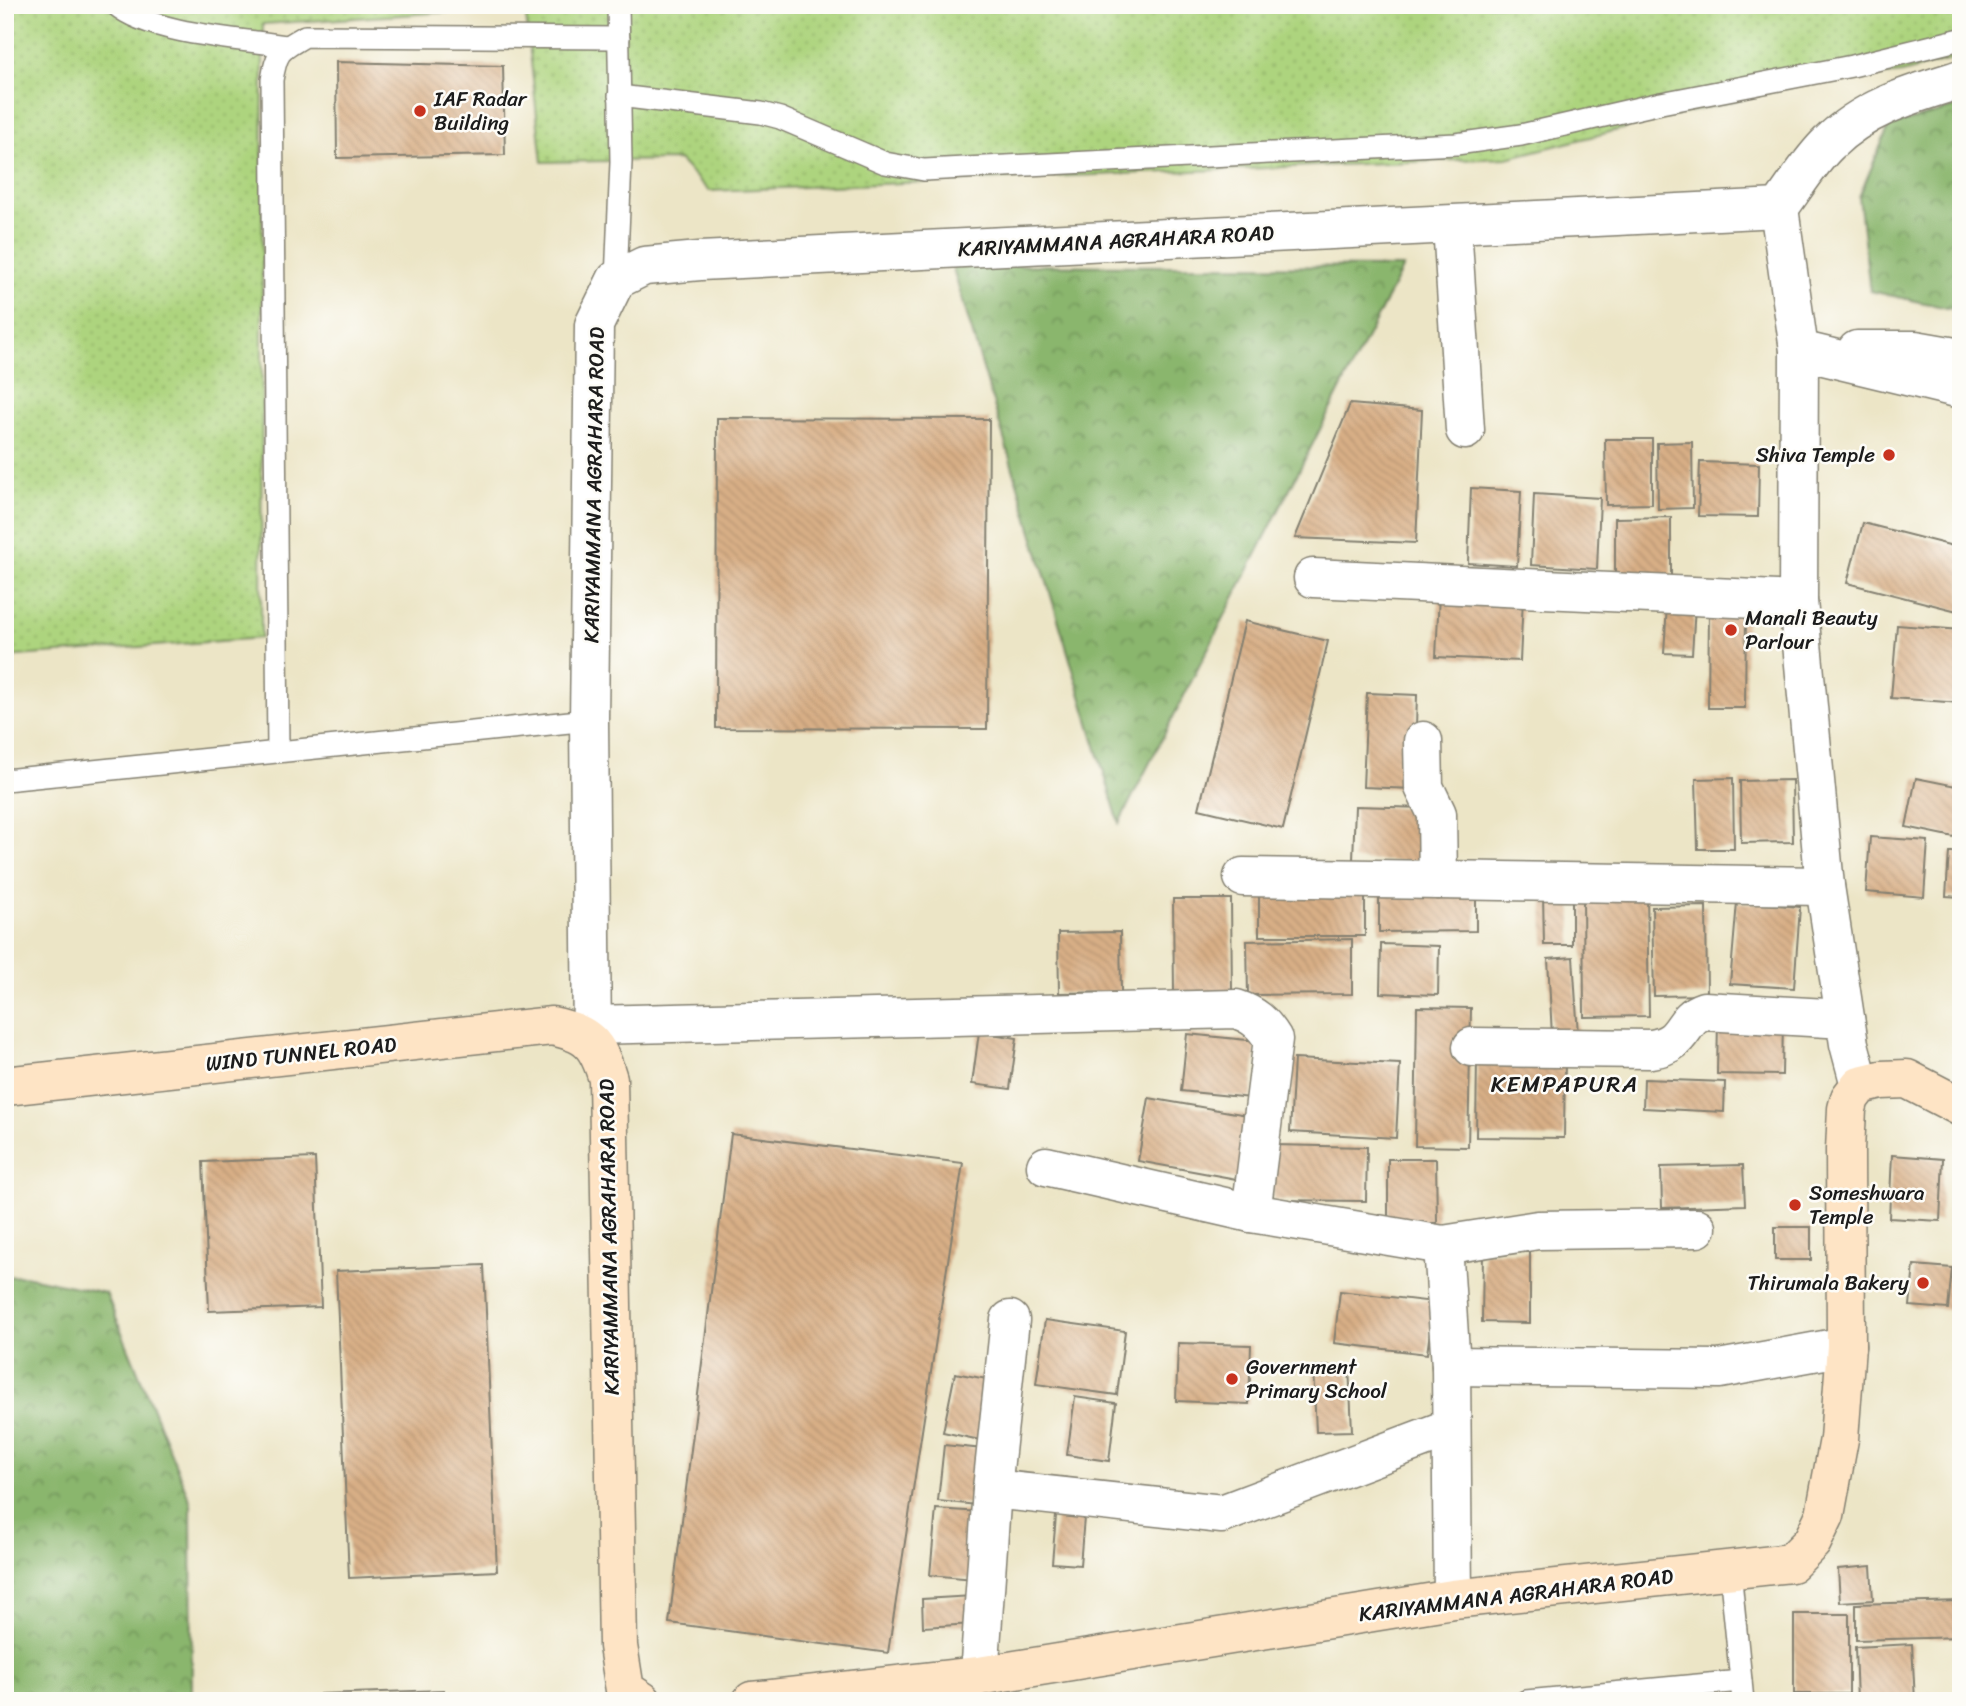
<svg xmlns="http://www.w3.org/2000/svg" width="1966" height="1706" viewBox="0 0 1966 1706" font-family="Sriracha,sans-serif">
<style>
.green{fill:url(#green-dots);stroke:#64784d;stroke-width:2}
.forest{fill:url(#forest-crowns);stroke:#536944;stroke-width:2}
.building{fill:url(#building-back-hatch)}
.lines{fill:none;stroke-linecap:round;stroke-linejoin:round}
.lane-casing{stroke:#848071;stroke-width:24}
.street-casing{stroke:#848071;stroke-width:41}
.secondary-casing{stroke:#848071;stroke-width:41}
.lane{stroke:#fff;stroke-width:21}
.street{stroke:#fff;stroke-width:38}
.secondary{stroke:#fee4c5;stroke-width:38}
.poi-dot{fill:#c8321e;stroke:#fdfcf7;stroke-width:2.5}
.labels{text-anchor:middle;stroke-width:5;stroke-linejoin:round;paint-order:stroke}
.poi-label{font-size:21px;fill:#1c1c1c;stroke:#fdfcf7;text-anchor:start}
.street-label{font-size:21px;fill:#1c1c1c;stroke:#fdfcf7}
.neighbourhood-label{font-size:23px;letter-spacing:2px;fill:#1c1c1c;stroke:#fdfcf7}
</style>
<defs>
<pattern id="green-dots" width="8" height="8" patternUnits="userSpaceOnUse" patternTransform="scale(1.75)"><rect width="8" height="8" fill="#add47e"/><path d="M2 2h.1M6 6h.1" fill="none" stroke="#94b56c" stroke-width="1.8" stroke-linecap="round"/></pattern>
<pattern id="forest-crowns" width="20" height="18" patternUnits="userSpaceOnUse" patternTransform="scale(1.75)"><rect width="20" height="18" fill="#8ab66d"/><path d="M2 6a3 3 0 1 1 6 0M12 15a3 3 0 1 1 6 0" fill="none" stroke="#709359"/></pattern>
<pattern id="building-back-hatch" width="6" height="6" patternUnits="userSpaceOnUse" patternTransform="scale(1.75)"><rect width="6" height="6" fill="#d8af86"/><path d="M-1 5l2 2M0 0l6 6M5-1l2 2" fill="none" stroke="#b99673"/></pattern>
</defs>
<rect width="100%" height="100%" fill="#fdfcf7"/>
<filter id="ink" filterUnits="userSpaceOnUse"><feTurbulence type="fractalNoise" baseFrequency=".0143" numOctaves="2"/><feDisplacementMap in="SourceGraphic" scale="14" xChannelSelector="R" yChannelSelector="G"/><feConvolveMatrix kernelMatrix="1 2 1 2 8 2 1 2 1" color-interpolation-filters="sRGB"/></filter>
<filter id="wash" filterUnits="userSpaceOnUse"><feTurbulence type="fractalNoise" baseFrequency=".00686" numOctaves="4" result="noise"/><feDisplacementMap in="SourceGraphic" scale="28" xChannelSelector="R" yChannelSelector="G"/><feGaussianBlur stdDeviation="1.57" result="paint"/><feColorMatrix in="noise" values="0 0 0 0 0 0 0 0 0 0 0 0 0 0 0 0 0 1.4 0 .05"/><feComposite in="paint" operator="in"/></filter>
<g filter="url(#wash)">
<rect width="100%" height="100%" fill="#ece5c6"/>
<polygon class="green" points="5,5 1961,5 1961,57 1902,73 1801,84 1507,158 709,191 679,160 542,162 525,7 263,24 261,638 5,657"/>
<g class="forest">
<polygon points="1961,106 1961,311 1870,291 1859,197 1889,126"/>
<polygon points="952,265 1403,267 1119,823"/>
<polygon points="24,1276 106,1293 191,1503 192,1701 5,1701 5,1277"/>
</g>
<g id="blocks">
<g class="building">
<polygon points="336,62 503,66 505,155 337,158"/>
<polygon points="1350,404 1422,410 1416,543 1295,538"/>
<polygon points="717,418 989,419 987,729 716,728"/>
<polygon points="1605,439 1652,439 1652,504 1606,505"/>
<polygon points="1692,442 1693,508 1658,509 1657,443"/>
<polygon points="1700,462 1759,464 1758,517 1698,516"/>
<polygon points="1471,488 1521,491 1517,566 1468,563"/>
<polygon points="1534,494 1600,498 1597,569 1531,565"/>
<polygon points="1671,517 1671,579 1615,579 1615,518"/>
<polygon points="1863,523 1961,548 1961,612 1847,583"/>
<polygon points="1439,594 1523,598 1520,661 1436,657"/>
<polygon points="1667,605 1695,606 1692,654 1664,653"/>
<polygon points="1709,612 1746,612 1745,708 1708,708"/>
<polygon points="1245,621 1328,641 1283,829 1199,809"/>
<polygon points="1897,625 1961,630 1961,703 1891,698"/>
<polygon points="1367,693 1417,695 1414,789 1363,787"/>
<polygon points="1733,778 1734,849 1698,849 1696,779"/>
<polygon points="1916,778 1961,787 1959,838 1906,827"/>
<polygon points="1792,780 1793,842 1741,843 1740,781"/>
<polygon points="1355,806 1425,808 1424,862 1353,860"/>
<polygon points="1870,837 1928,841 1924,897 1866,892"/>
<polygon points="1949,852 1961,852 1961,897 1946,896"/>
<polygon points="1365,884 1365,936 1259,936 1259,885"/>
<polygon points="1476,893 1476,931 1379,932 1379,894"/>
<polygon points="1647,893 1649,1016 1584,1017 1583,894"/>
<polygon points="1543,894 1572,894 1572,945 1544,945"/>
<polygon points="1173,899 1231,899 1232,992 1174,993"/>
<polygon points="1737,902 1800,907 1794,988 1730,984"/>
<polygon points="1706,906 1707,995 1654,996 1652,907"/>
<polygon points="1120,932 1121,992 1059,993 1058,933"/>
<polygon points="1352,939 1352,994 1248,995 1247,941"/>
<polygon points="1381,944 1439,946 1438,995 1380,993"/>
<polygon points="1573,957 1578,1035 1552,1036 1548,959"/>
<polygon points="1417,1007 1471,1008 1468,1147 1415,1146"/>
<polygon points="1718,1020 1783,1021 1782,1075 1717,1074"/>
<polygon points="979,1032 1017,1038 1010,1089 972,1084"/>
<polygon points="1187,1034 1257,1041 1251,1098 1181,1091"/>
<polygon points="1477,1055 1565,1056 1564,1138 1476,1137"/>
<polygon points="1294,1059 1400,1064 1396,1138 1290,1132"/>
<polygon points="1644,1079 1725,1082 1724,1112 1643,1108"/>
<polygon points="1149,1098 1253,1116 1242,1180 1138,1161"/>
<polygon points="731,1134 963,1163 888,1653 669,1623"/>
<polygon points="1274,1145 1367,1147 1366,1201 1273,1200"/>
<polygon points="1892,1155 1943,1159 1940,1221 1889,1218"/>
<polygon points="315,1158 321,1307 209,1311 203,1162"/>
<polygon points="1388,1159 1436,1159 1437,1223 1388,1223"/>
<polygon points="1743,1165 1745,1205 1662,1208 1661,1167"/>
<rect x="1775" y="1227" width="36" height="33"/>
<polygon points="1483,1252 1530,1252 1530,1323 1482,1322"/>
<polygon points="484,1265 497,1571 349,1578 336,1271"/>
<polygon points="1914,1265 1952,1268 1948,1309 1910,1306"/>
<polygon points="1340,1291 1434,1302 1427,1354 1334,1343"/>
<polygon points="1045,1320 1125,1331 1117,1395 1036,1384"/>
<polygon points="1178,1343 1251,1345 1249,1404 1176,1401"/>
<polygon points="1349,1365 1352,1431 1316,1432 1313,1367"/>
<polygon points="955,1373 992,1380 980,1440 943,1432"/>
<polygon points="1075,1397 1116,1403 1109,1461 1067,1455"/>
<polygon points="944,1445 983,1449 977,1505 938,1501"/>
<polygon points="1057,1504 1085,1506 1080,1565 1052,1563"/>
<polygon points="936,1509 980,1512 974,1579 930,1575"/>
<polygon points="1871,1566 1873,1600 1840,1602 1838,1569"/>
<polygon points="973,1596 974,1624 923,1627 922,1599"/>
<polygon points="1961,1601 1961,1637 1856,1640 1856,1604"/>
<rect x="1794" y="1614" width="55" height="80"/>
<polygon points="1912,1644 1915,1701 1857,1701 1855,1647"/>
<polygon points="444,1690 444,1701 320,1701 320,1694"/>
</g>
</g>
</g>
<g filter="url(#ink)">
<use href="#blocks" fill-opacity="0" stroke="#848071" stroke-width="2"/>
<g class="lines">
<defs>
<g id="lane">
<path d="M116,5C150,34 242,39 287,46"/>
<polyline points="619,96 761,113 780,118 885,163 924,170 1456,144 1521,135 1661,103 1852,66 1961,39"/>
<polyline points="616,280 621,162 618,5"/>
<path d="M278,751L272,80C277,51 279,51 305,36L619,38"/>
<polyline points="5,780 589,720"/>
<polyline points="1730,1570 1743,1701"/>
<polyline points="1526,1701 1741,1681"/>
</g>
<g id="street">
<polyline points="1779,208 1799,350 1798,601 1825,886 1849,1044 1860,1085"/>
<polyline points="1452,225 1465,430"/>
<polyline points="1799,350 1961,389"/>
<polyline points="1857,350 1915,350 1961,358"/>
<polyline points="1313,578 1798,601"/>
<polyline points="1423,741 1424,787 1437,814 1438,880"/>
<polyline points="1243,877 1825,886"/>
<path d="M593,1025L1236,1009C1254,1015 1263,1023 1273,1039L1251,1213"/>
<path d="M592,1043L589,720L594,325L616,280L644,266L700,261L1779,208C1795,187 1810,161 1829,143C1865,107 1913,94 1961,79"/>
<path d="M1472,1047L1651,1049C1687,1044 1679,1019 1704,1011L1845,1019"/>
<polyline points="1046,1166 1251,1213 1443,1245 1538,1230 1697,1228"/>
<polyline points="1443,1245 1451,1366 1453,1599"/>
<polyline points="1451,1366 1719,1369 1846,1346"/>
<polyline points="992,1489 1222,1514 1450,1428"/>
<polyline points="979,1676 992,1489 1010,1320"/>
</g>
<g id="secondary">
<path d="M5,1086L552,1026C589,1034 597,1043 608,1079L618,1646L625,1690L642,1701"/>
<polyline points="752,1701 979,1676 1453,1599 1791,1563 1812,1542 1825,1515 1839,1439 1846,1346 1845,1150 1847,1109 1850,1098 1860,1085 1881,1080 1907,1079 1961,1107"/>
</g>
</defs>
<use href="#lane" class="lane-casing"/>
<use href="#street" class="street-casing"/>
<use href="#secondary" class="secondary-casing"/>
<use href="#lane" class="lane"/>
<use href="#street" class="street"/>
<use href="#secondary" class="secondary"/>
</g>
</g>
<g class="poi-dot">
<circle cx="420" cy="111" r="7"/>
<circle cx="1889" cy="455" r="7"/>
<circle cx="1731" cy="630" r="7"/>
<circle cx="1795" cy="1205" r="7"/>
<circle cx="1923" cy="1283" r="7"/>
<circle cx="1232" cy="1379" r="7"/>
</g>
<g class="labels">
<g class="poi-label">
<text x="434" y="106">IAF Radar<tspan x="434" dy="24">Building</tspan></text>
<text x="1875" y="462" text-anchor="end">Shiva Temple</text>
<text x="1745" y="625">Manali Beauty<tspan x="1745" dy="24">Parlour</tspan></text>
<text x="1809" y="1200">Someshwara<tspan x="1809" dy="24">Temple</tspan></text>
<text x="1909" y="1290" text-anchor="end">Thirumala Bakery</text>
<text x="1246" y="1374">Government<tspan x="1246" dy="24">Primary School</tspan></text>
</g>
<g class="street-label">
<text transform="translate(1116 241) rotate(-3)" y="7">KARIYAMMANA AGRAHARA ROAD</text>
<text transform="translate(594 485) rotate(-89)" y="7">KARIYAMMANA AGRAHARA ROAD</text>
<text transform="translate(301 1054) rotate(-6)" y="7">WIND TUNNEL ROAD</text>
<text transform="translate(609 1237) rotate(-91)" y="7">KARIYAMMANA AGRAHARA ROAD</text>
<text transform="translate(1516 1595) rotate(-7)" y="7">KARIYAMMANA AGRAHARA ROAD</text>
</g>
<g class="neighbourhood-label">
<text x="1565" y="1092">KEMPAPURA</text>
</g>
</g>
<rect width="1966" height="1706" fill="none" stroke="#fdfcf7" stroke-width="28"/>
</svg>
